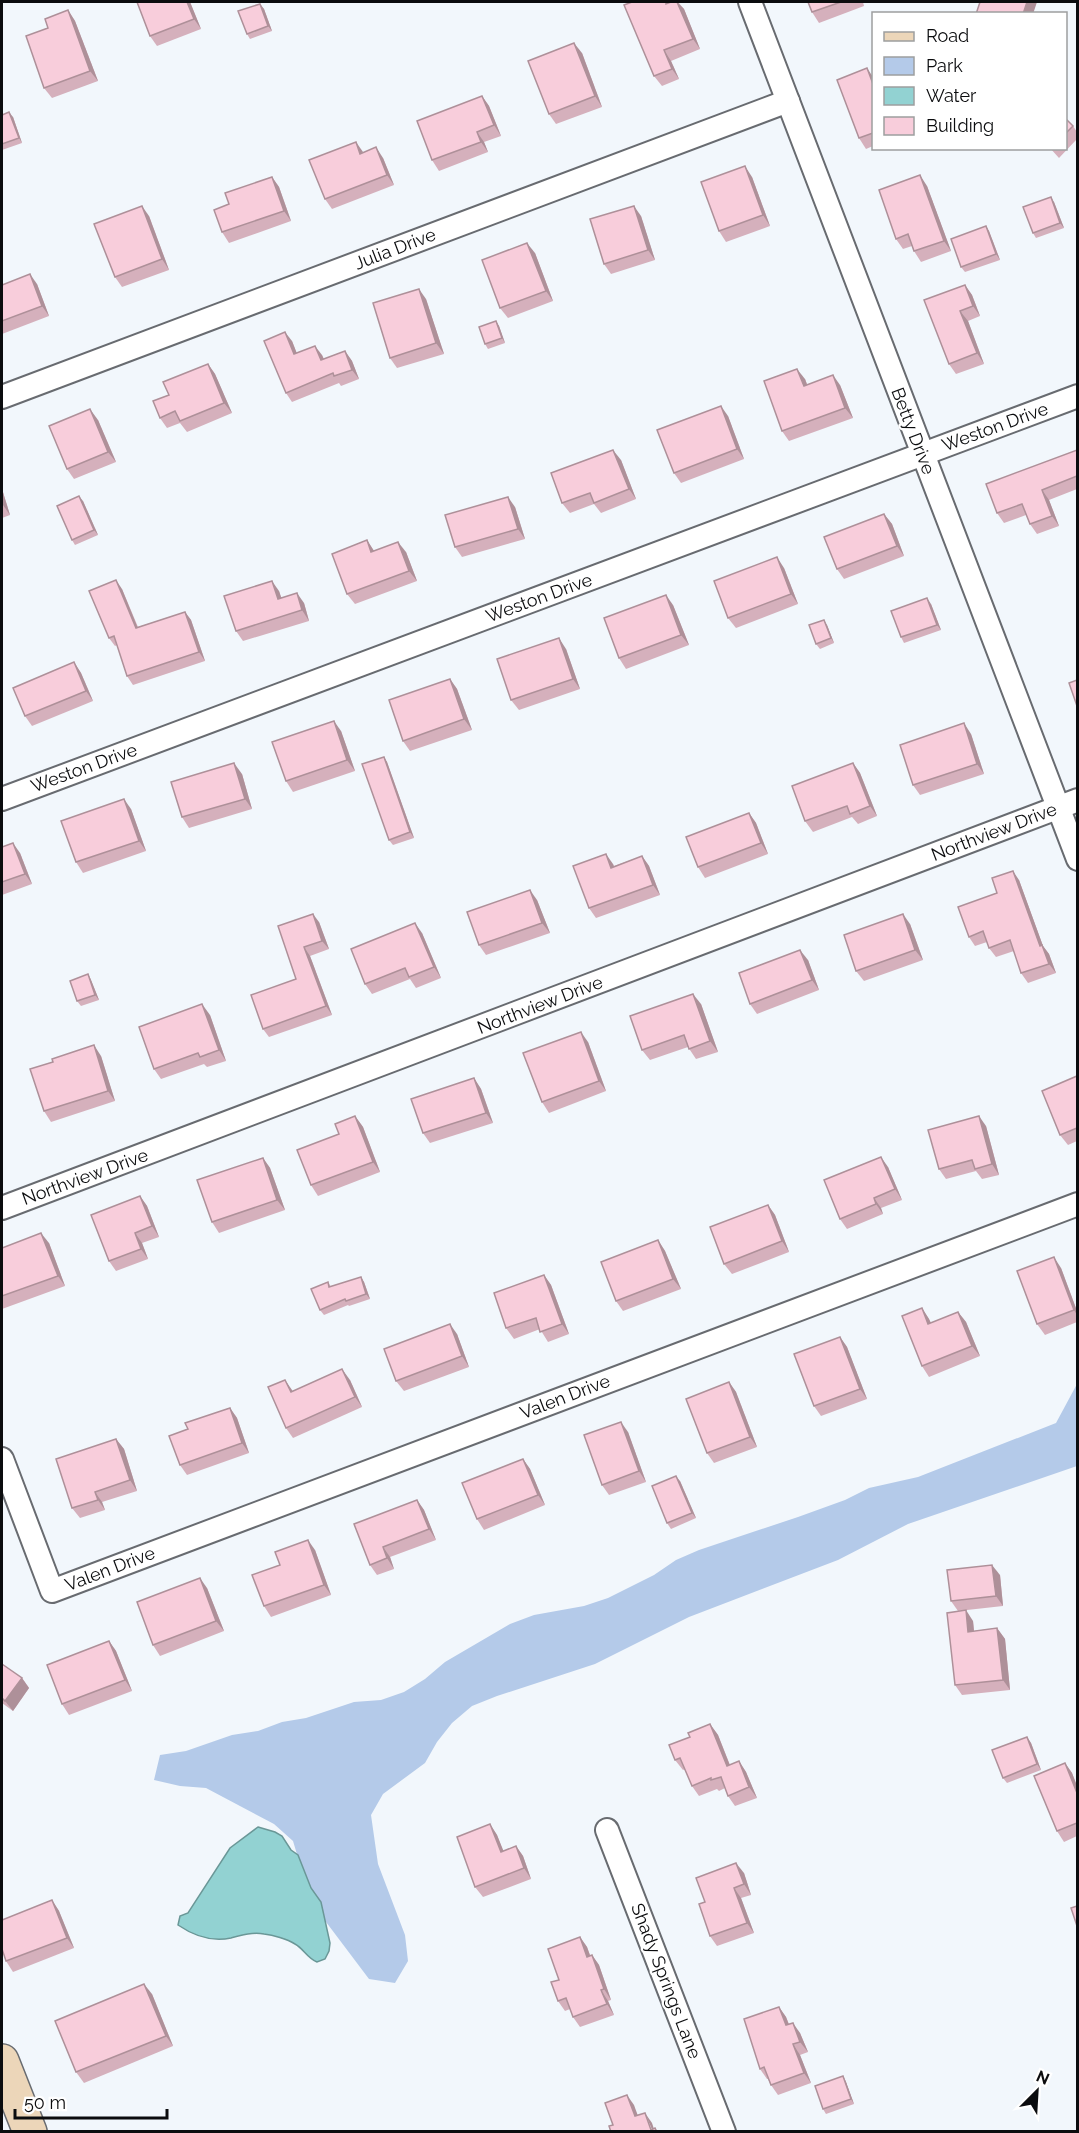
<svg xmlns="http://www.w3.org/2000/svg" width="1079" height="2133" viewBox="0 0 1079 2133" font-family="Raleway,sans-serif">
<style>
.green{fill:#b4cae9}
.water{fill:#92d2d2;stroke:#6a9797;stroke-width:1.5}
.lines{fill:none;stroke-linecap:round;stroke-linejoin:round}
.street-casing{stroke:#686b70;stroke-width:26}
.secondary-casing{stroke:#686b70;stroke-width:36}
.street{stroke:#fff;stroke-width:22}
.secondary{stroke:#ecd6b9;stroke-width:33}
.wall{fill:#d5b0bc}
.shaded-wall{fill:#ae9099}
.building{fill:#f8cddb;stroke:#ae9099;stroke-width:1.5}
.labels{text-anchor:middle;stroke-width:4.5;stroke-linejoin:round;paint-order:stroke}
.street-label{font-size:18px;fill:#0b0c0e;stroke:#fff}
</style>
<rect width="100%" height="100%" fill="#f2f7fc"/>
<polygon class="green" points="1077,1384 1077,1466 908,1524 838,1560 689,1617 595,1664 497,1696 472,1706 452,1723 437,1742 425,1763 383,1794 371,1815 378,1864 405,1935 408,1961 395,1983 369,1979 320,1914 308,1891 293,1841 274,1824 206,1788 180,1786 154,1780 160,1755 186,1751 232,1735 258,1731 282,1722 306,1718 354,1702 381,1700 404,1692 425,1679 445,1662 510,1624 534,1615 584,1606 608,1598 654,1575 676,1560 699,1550 798,1517 845,1500 869,1488 918,1477 1056,1423"/>
<path class="water" d="M258,1827L275,1832L282,1836L291,1850L298,1855L311,1888L321,1902L330,1943L329,1951L325,1959L317,1962C307,1958 304,1949 295,1944C287,1939 273,1935 264,1934C252,1932 242,1935 231,1938C212,1942 194,1936 178,1925L180,1916L188,1913L230,1848Z"/>
<g class="lines">
<defs>
<g id="street">
<polyline points="750,2 1078,859"/>
<polyline points="2,397 788,101"/>
<polyline points="2,799 1078,396"/>
<polyline points="2,1208 1078,800"/>
<polyline points="2,1459 52,1591 1078,1204"/>
<polyline points="607,1830 724,2132"/>
</g>
<polyline id="secondary" points="2,2061 30,2132"/>
</defs>
<use href="#street" class="street-casing"/>
<use href="#secondary" class="secondary-casing"/>
<use href="#street" class="street"/>
<use href="#secondary" class="secondary"/>
</g>
<g class="wall">
<polygon points="137,2 190,2 201,29 157,46 150,36"/>
<polygon points="671,2 678,2 684,9 700,49 671,61 679,79 662,86 654,76"/>
<polygon points="808,2 863,2 864,6 819,23 812,12"/>
<polygon points="260,4 264,9 272,31 250,39 247,34"/>
<polygon points="68,10 75,21 98,81 52,98 44,88 48,28"/>
<polygon points="582,53 602,107 556,124 549,114"/>
<polygon points="873,77 873,146 866,149 859,138"/>
<polygon points="482,96 489,106 501,136 484,142 488,152 439,171 432,160"/>
<polygon points="2,115 13,117 22,143 2,150"/>
<polygon points="1065,118 1073,126 1077,132 1077,139 1059,158 1050,148 1065,148"/>
<polygon points="363,153 383,158 394,185 332,209 325,199"/>
<polygon points="272,177 279,187 291,221 229,243 222,232 229,204"/>
<polygon points="752,177 770,226 726,242 719,231"/>
<polygon points="927,186 951,251 921,262 914,251 912,246 903,249 896,239"/>
<polygon points="1054,202 1064,228 1036,238 1033,233"/>
<polygon points="149,216 169,270 122,287 115,277"/>
<polygon points="641,216 655,260 611,274 604,264"/>
<polygon points="986,226 989,231 1000,260 965,272 961,267"/>
<polygon points="535,253 553,301 508,318 500,308"/>
<polygon points="37,284 49,316 2,334 2,285"/>
<polygon points="965,285 972,295 980,316 968,321 984,364 956,374 949,364"/>
<polygon points="426,299 444,354 397,368 390,358"/>
<polygon points="496,321 499,326 505,343 488,349 485,344"/>
<polygon points="292,341 297,354 322,355 324,359 345,351 352,361 359,379 341,386 339,383 292,402 286,393"/>
<polygon points="208,364 215,374 232,413 187,432 180,423 167,428 160,418 169,395"/>
<polygon points="805,379 807,384 840,385 853,418 789,441 782,431"/>
<polygon points="728,416 744,459 681,483 674,473"/>
<polygon points="98,420 116,462 74,479 67,469"/>
<polygon points="1077,450 1077,489 1049,500 1059,526 1037,534 1030,524 1026,515 1004,523 997,513"/>
<polygon points="621,460 636,499 601,513 594,504 570,513 562,503"/>
<polygon points="2,489 10,515 2,518"/>
<polygon points="83,501 98,535 75,545 72,540"/>
<polygon points="515,507 525,539 462,557 455,547"/>
<polygon points="884,514 892,524 904,556 844,579 837,569"/>
<polygon points="367,540 374,551 406,552 417,581 355,604 347,594"/>
<polygon points="784,568 798,604 736,628 728,618"/>
<polygon points="122,589 138,627 185,612 191,620 205,661 133,685 127,676 117,645 115,646 109,638"/>
<polygon points="279,591 281,597 304,603 309,621 243,641 236,631"/>
<polygon points="931,604 941,630 904,643 901,637"/>
<polygon points="673,605 689,645 626,669 619,658"/>
<polygon points="827,625 834,643 820,649 816,644"/>
<polygon points="566,649 580,689 519,710 511,700"/>
<polygon points="74,662 81,673 93,701 32,726 25,716"/>
<polygon points="450,679 457,689 472,730 410,751 403,741"/>
<polygon points="341,731 355,771 293,792 286,781"/>
<polygon points="971,734 984,774 920,795 913,785"/>
<polygon points="384,757 387,762 414,838 393,845 389,840"/>
<polygon points="853,763 860,773 877,816 858,824 852,817 813,832 805,821"/>
<polygon points="242,774 252,809 189,828 182,817"/>
<polygon points="131,809 146,851 83,873 76,862"/>
<polygon points="749,813 756,823 768,854 705,878 698,867"/>
<polygon points="2,847 20,853 32,884 2,895"/>
<polygon points="642,856 649,866 660,895 596,918 589,908 613,864 614,866"/>
<polygon points="1019,880 1043,946 1049,954 1056,973 1028,983 1021,973 1014,951 996,957 989,948 987,942 975,946 969,937 997,893"/>
<polygon points="537,900 550,933 486,955 479,945"/>
<polygon points="319,922 329,949 310,956 332,1015 269,1037 263,1029 296,979 278,926"/>
<polygon points="910,924 923,960 864,981 856,971"/>
<polygon points="422,933 441,978 416,988 410,979 372,994 365,984"/>
<polygon points="808,960 819,990 757,1014 750,1004"/>
<polygon points="88,974 91,980 99,1000 81,1006 77,1001"/>
<polygon points="701,1004 718,1052 696,1059 688,1047 650,1060 642,1050"/>
<polygon points="210,1015 226,1061 207,1067 204,1064 161,1079 154,1069"/>
<polygon points="588,1042 606,1091 549,1113 542,1102"/>
<polygon points="101,1056 115,1101 51,1122 44,1111 53,1062"/>
<polygon points="1077,1076 1077,1141 1068,1145 1060,1135"/>
<polygon points="474,1078 481,1089 493,1123 430,1143 423,1133"/>
<polygon points="355,1116 363,1127 380,1172 318,1196 311,1185 339,1134"/>
<polygon points="986,1126 999,1175 982,1179 976,1171 946,1179 939,1169"/>
<polygon points="263,1158 270,1168 285,1210 219,1233 212,1222"/>
<polygon points="888,1167 902,1200 881,1208 883,1214 847,1229 840,1219"/>
<polygon points="140,1196 147,1206 159,1237 142,1243 148,1259 116,1271 109,1261"/>
<polygon points="768,1205 775,1215 789,1252 732,1274 724,1264"/>
<polygon points="658,1240 665,1251 681,1289 623,1311 616,1301"/>
<polygon points="49,1243 65,1286 2,1309 2,1248"/>
<polygon points="1061,1268 1077,1311 1077,1322 1045,1335 1037,1324"/>
<polygon points="544,1275 551,1285 569,1334 548,1342 540,1329 514,1339 506,1328"/>
<polygon points="361,1277 364,1282 370,1299 349,1306 348,1305 324,1315 320,1310 328,1282 331,1287"/>
<polygon points="922,1308 929,1319 931,1323 958,1312 966,1322 980,1356 929,1377 922,1366"/>
<polygon points="457,1334 469,1367 404,1391 396,1381"/>
<polygon points="840,1337 847,1347 867,1399 821,1416 814,1406"/>
<polygon points="350,1380 362,1407 293,1438 286,1428 293,1391"/>
<polygon points="729,1382 736,1392 757,1447 714,1463 707,1453"/>
<polygon points="230,1408 237,1418 249,1453 187,1475 180,1465 188,1429"/>
<polygon points="628,1432 646,1482 609,1495 602,1485"/>
<polygon points="116,1439 124,1449 137,1491 102,1502 105,1510 80,1518 72,1508"/>
<polygon points="523,1459 530,1469 545,1505 484,1530 477,1519"/>
<polygon points="680,1481 696,1518 671,1529 667,1523"/>
<polygon points="417,1500 424,1510 436,1540 390,1557 394,1569 377,1575 370,1565"/>
<polygon points="315,1550 331,1595 271,1617 264,1606 280,1565"/>
<polygon points="1000,1575 1003,1606 958,1611 951,1601"/>
<polygon points="207,1588 224,1631 160,1656 153,1645"/>
<polygon points="973,1621 974,1631 997,1628 1005,1639 1010,1690 962,1695 955,1685"/>
<polygon points="109,1641 116,1651 132,1691 69,1715 62,1704"/>
<polygon points="2,1664 22,1678 29,1688 13,1711 2,1703"/>
<polygon points="710,1724 718,1735 730,1765 739,1761 746,1772 757,1798 735,1806 728,1796 725,1788 719,1791 717,1789 699,1796 692,1786 685,1769 683,1770 675,1760 690,1737"/>
<polygon points="1027,1737 1031,1743 1041,1770 1007,1783 1003,1778"/>
<polygon points="1065,1763 1072,1773 1077,1786 1077,1836 1064,1842 1057,1831"/>
<polygon points="490,1824 497,1835 503,1851 516,1846 523,1856 531,1879 483,1897 475,1887"/>
<polygon points="744,1873 751,1895 741,1898 754,1933 717,1946 710,1936 705,1902"/>
<polygon points="52,1900 59,1911 74,1948 13,1972 6,1961"/>
<polygon points="580,1937 587,1947 590,1955 592,1955 599,1965 611,2000 608,2001 614,2015 580,2027 573,2017 570,2009 565,2011 558,2001 559,1980"/>
<polygon points="152,1994 173,2046 84,2083 76,2072"/>
<polygon points="779,2007 786,2017 789,2024 800,2033 808,2052 800,2055 811,2083 778,2095 771,2085 768,2079 767,2079 760,2069"/>
<polygon points="843,2076 846,2082 854,2104 826,2114 823,2109"/>
</g>
<g class="shaded-wall">
<polygon points="187,2 190,2 201,29 194,19"/>
<polygon points="677,2 684,9 700,49 693,39"/>
<polygon points="1027,2 1037,2 1033,14 1023,14"/>
<polygon points="260,4 264,9 272,31 268,26"/>
<polygon points="68,10 75,21 98,81 90,71"/>
<polygon points="574,43 582,53 602,107 595,96"/>
<polygon points="664,50 671,61 679,79 672,69"/>
<polygon points="867,68 873,77 873,84"/>
<polygon points="482,96 489,106 501,136 494,125"/>
<polygon points="9,112 13,117 22,143 19,138"/>
<polygon points="477,132 484,142 488,152 481,142"/>
<polygon points="356,142 363,152 360,154"/>
<polygon points="376,147 383,158 394,185 387,175"/>
<polygon points="745,166 752,177 770,226 763,215"/>
<polygon points="920,175 927,186 951,251 944,241"/>
<polygon points="272,177 279,187 291,221 284,211"/>
<polygon points="1051,197 1054,202 1064,228 1060,223"/>
<polygon points="142,206 149,216 169,270 162,259"/>
<polygon points="634,206 641,216 655,260 648,250"/>
<polygon points="986,226 989,231 1000,260 996,254"/>
<polygon points="527,243 535,253 553,301 546,291"/>
<polygon points="30,274 37,284 49,316 42,306"/>
<polygon points="965,285 972,295 980,316 973,306"/>
<polygon points="419,289 426,299 444,354 436,343"/>
<polygon points="960,311 968,321 984,364 977,353"/>
<polygon points="496,321 499,326 505,343 502,338"/>
<polygon points="285,332 292,341 301,364 294,354"/>
<polygon points="315,346 322,355 328,370 321,360"/>
<polygon points="345,351 352,361 359,379 352,370"/>
<polygon points="208,364 215,374 232,413 224,403"/>
<polygon points="797,369 805,379 811,396 804,386"/>
<polygon points="833,375 840,385 853,418 845,408"/>
<polygon points="721,406 728,416 744,459 737,449"/>
<polygon points="90,409 98,420 116,462 108,452"/>
<polygon points="613,450 621,460 636,499 629,489"/>
<polygon points="2,489 10,515 3,505 2,500"/>
<polygon points="1042,490 1049,500 1059,526 1052,516"/>
<polygon points="79,496 83,501 98,535 94,530"/>
<polygon points="508,497 515,507 525,539 518,529"/>
<polygon points="884,514 892,524 904,556 897,546"/>
<polygon points="367,540 374,551 371,552"/>
<polygon points="398,542 406,552 417,581 409,571"/>
<polygon points="777,557 784,568 798,604 791,594"/>
<polygon points="116,580 122,589 141,636 136,628"/>
<polygon points="272,581 279,591 285,609 278,599"/>
<polygon points="297,593 304,603 309,621 302,610"/>
<polygon points="666,595 673,605 689,645 681,635"/>
<polygon points="927,598 931,604 941,630 937,625"/>
<polygon points="185,612 191,620 205,661 199,652"/>
<polygon points="824,620 827,625 834,643 831,638"/>
<polygon points="559,638 566,649 580,689 573,679"/>
<polygon points="74,662 81,673 93,701 86,691"/>
<polygon points="450,679 457,689 472,730 464,719"/>
<polygon points="334,721 341,731 355,771 347,760"/>
<polygon points="964,723 971,734 984,774 977,764"/>
<polygon points="384,757 387,762 414,838 410,832"/>
<polygon points="234,763 242,774 252,809 245,799"/>
<polygon points="853,763 860,773 877,816 870,806"/>
<polygon points="124,799 131,809 146,851 139,841"/>
<polygon points="749,813 756,823 768,854 761,843"/>
<polygon points="13,843 20,853 32,884 25,874"/>
<polygon points="606,854 613,864 618,878 611,868"/>
<polygon points="642,856 649,866 660,895 653,885"/>
<polygon points="1013,871 1019,880 1043,946 1049,954 1056,973 1049,964 1040,946"/>
<polygon points="530,890 537,900 550,933 542,923"/>
<polygon points="313,914 319,922 329,949 322,941"/>
<polygon points="903,914 910,924 923,960 915,950"/>
<polygon points="415,923 422,933 441,978 434,967"/>
<polygon points="304,947 310,956 332,1015 326,1006"/>
<polygon points="800,950 808,960 819,990 812,980"/>
<polygon points="88,974 91,980 99,1000 95,995"/>
<polygon points="693,994 701,1004 718,1052 710,1041"/>
<polygon points="202,1004 210,1015 226,1061 219,1050"/>
<polygon points="581,1032 588,1042 606,1091 599,1081"/>
<polygon points="94,1045 101,1056 115,1101 108,1091"/>
<polygon points="474,1078 481,1089 493,1123 486,1113"/>
<polygon points="355,1116 363,1127 380,1172 373,1162"/>
<polygon points="979,1116 986,1126 999,1175 992,1164"/>
<polygon points="881,1157 888,1167 902,1200 895,1189"/>
<polygon points="263,1158 270,1168 285,1210 277,1200"/>
<polygon points="140,1196 147,1206 159,1237 152,1226"/>
<polygon points="874,1198 881,1208 883,1214 876,1204"/>
<polygon points="768,1205 775,1215 789,1252 782,1241"/>
<polygon points="41,1233 49,1243 65,1286 58,1276"/>
<polygon points="135,1233 142,1243 148,1259 141,1249"/>
<polygon points="658,1240 665,1251 681,1289 673,1279"/>
<polygon points="1054,1257 1061,1268 1077,1311 1077,1315 1074,1310"/>
<polygon points="544,1275 551,1285 569,1334 562,1324"/>
<polygon points="361,1277 364,1282 370,1299 366,1294"/>
<polygon points="922,1308 929,1319 936,1334 928,1324"/>
<polygon points="958,1312 966,1322 980,1356 972,1346"/>
<polygon points="450,1324 457,1334 469,1367 462,1356"/>
<polygon points="840,1337 847,1347 867,1399 860,1389"/>
<polygon points="342,1369 350,1380 362,1407 355,1397"/>
<polygon points="285,1380 292,1390 298,1403 291,1392"/>
<polygon points="729,1382 736,1392 757,1447 750,1437"/>
<polygon points="230,1408 237,1418 249,1453 242,1443"/>
<polygon points="621,1422 628,1432 646,1482 639,1471"/>
<polygon points="116,1439 124,1449 137,1491 130,1480"/>
<polygon points="523,1459 530,1469 545,1505 538,1495"/>
<polygon points="676,1476 680,1481 696,1518 692,1513"/>
<polygon points="95,1492 102,1502 105,1510 98,1500"/>
<polygon points="417,1500 424,1510 436,1540 429,1529"/>
<polygon points="308,1540 315,1550 331,1595 324,1585"/>
<polygon points="383,1547 390,1557 394,1569 387,1558"/>
<polygon points="992,1565 1000,1575 1003,1606 996,1596"/>
<polygon points="200,1578 207,1588 224,1631 216,1621"/>
<polygon points="966,1610 973,1621 975,1642 968,1632"/>
<polygon points="997,1628 1005,1639 1010,1690 1003,1680"/>
<polygon points="109,1641 116,1651 132,1691 125,1680"/>
<polygon points="22,1678 29,1688 13,1711 5,1701"/>
<polygon points="710,1724 718,1735 734,1776 727,1766"/>
<polygon points="1027,1737 1031,1743 1041,1770 1037,1764"/>
<polygon points="739,1761 746,1772 757,1798 749,1787"/>
<polygon points="1065,1763 1072,1773 1077,1786 1077,1793"/>
<polygon points="490,1824 497,1835 508,1862 501,1852"/>
<polygon points="516,1846 523,1856 531,1879 524,1868"/>
<polygon points="736,1863 744,1873 751,1895 744,1884"/>
<polygon points="734,1888 741,1898 754,1933 747,1923"/>
<polygon points="52,1900 59,1911 74,1948 67,1938"/>
<polygon points="580,1937 587,1947 594,1967 587,1957"/>
<polygon points="592,1955 599,1965 611,2000 604,1989"/>
<polygon points="144,1984 152,1994 173,2046 166,2036"/>
<polygon points="601,1990 608,2001 614,2015 607,2004"/>
<polygon points="779,2007 786,2017 793,2036 786,2025"/>
<polygon points="793,2023 800,2033 808,2052 800,2042"/>
<polygon points="793,2044 800,2055 811,2083 804,2073"/>
<polygon points="843,2076 846,2082 854,2104 851,2099"/>
<polygon points="627,2095 634,2105 642,2127 635,2116"/>
<polygon points="645,2113 652,2123 655,2132 653,2132"/>
</g>
<g class="building">
<polygon points="137,2 187,2 194,19 150,36"/>
<polygon points="632,2 666,2 666,4 671,2 677,2 693,39 664,50 672,69 654,76 624,5"/>
<polygon points="808,2 841,2 812,12"/>
<polygon points="980,2 1027,2 1023,14 976,14"/>
<polygon points="260,4 268,26 247,34 238,11"/>
<polygon points="68,10 90,71 44,88 26,36 48,28 45,19"/>
<polygon points="574,43 595,96 549,114 528,61"/>
<polygon points="867,68 873,84 873,133 859,138 837,80"/>
<polygon points="482,96 494,125 477,132 481,142 432,160 417,121"/>
<polygon points="9,112 19,138 2,144 2,115"/>
<polygon points="1065,118 1073,126 1065,134"/>
<polygon points="356,142 360,154 376,147 387,175 325,199 309,160"/>
<polygon points="745,166 763,215 719,231 701,182"/>
<polygon points="920,175 944,241 914,251 908,234 896,239 879,190"/>
<polygon points="272,177 284,211 222,232 214,210 229,204 225,193"/>
<polygon points="1051,197 1060,223 1033,233 1023,207"/>
<polygon points="142,206 162,259 115,277 94,224"/>
<polygon points="634,206 648,250 604,264 590,219"/>
<polygon points="986,226 996,254 961,267 951,239"/>
<polygon points="527,243 546,291 500,308 482,260"/>
<polygon points="30,274 42,306 2,321 2,285"/>
<polygon points="965,285 973,306 960,311 977,353 949,364 924,300"/>
<polygon points="419,289 436,343 390,358 373,303"/>
<polygon points="496,321 502,338 485,344 479,327"/>
<polygon points="285,332 294,354 315,346 321,360 345,351 352,370 334,376 333,373 286,393 264,341"/>
<polygon points="208,364 224,403 180,421 175,411 160,418 153,401 169,395 163,382"/>
<polygon points="797,369 804,386 833,375 845,408 782,431 764,381"/>
<polygon points="721,406 737,449 674,473 657,430"/>
<polygon points="90,409 108,452 67,469 49,426"/>
<polygon points="613,450 629,489 594,503 590,493 562,503 551,473"/>
<polygon points="1077,450 1077,476 1042,490 1052,516 1030,524 1022,504 997,513 986,484"/>
<polygon points="79,496 94,530 72,540 57,506"/>
<polygon points="508,497 518,529 455,547 445,515"/>
<polygon points="884,514 897,546 837,569 824,537"/>
<polygon points="367,540 371,552 398,542 409,571 347,594 332,554"/>
<polygon points="777,557 791,594 728,618 714,581"/>
<polygon points="116,580 136,628 185,612 199,652 127,676 114,636 109,638 89,591"/>
<polygon points="272,581 278,599 297,593 302,610 236,631 224,596"/>
<polygon points="666,595 681,635 619,658 604,618"/>
<polygon points="927,598 937,625 901,637 891,611"/>
<polygon points="824,620 831,638 816,644 809,625"/>
<polygon points="559,638 573,679 511,700 497,659"/>
<polygon points="74,662 86,691 25,716 13,688"/>
<polygon points="450,679 464,719 403,741 389,700"/>
<polygon points="1077,680 1077,706 1069,683"/>
<polygon points="334,721 347,760 286,781 272,742"/>
<polygon points="964,723 977,764 913,785 900,745"/>
<polygon points="384,757 410,832 389,840 362,764"/>
<polygon points="234,763 245,799 182,817 171,782"/>
<polygon points="853,763 870,806 850,814 847,806 805,821 792,786"/>
<polygon points="124,799 139,841 76,862 61,821"/>
<polygon points="749,813 761,843 698,867 686,837"/>
<polygon points="13,843 25,874 2,882 2,847"/>
<polygon points="606,854 611,868 642,856 653,885 589,908 573,866"/>
<polygon points="1013,871 1040,946 1042,945 1049,964 1021,973 1010,940 989,948 983,931 969,937 958,907 997,893 992,878"/>
<polygon points="530,890 542,923 479,945 467,912"/>
<polygon points="313,914 322,941 304,947 326,1006 263,1029 251,995 296,979 278,926"/>
<polygon points="903,914 915,950 856,971 844,935"/>
<polygon points="415,923 434,967 409,977 405,968 365,984 351,949"/>
<polygon points="800,950 812,980 750,1004 739,973"/>
<polygon points="88,974 95,995 77,1001 70,981"/>
<polygon points="693,994 710,1041 689,1049 684,1035 642,1050 630,1016"/>
<polygon points="202,1004 219,1050 200,1057 198,1053 154,1069 139,1027"/>
<polygon points="581,1032 599,1081 542,1102 523,1053"/>
<polygon points="94,1045 108,1091 44,1111 30,1069 53,1062 52,1059"/>
<polygon points="1077,1076 1077,1128 1060,1135 1042,1091"/>
<polygon points="474,1078 486,1113 423,1133 411,1099"/>
<polygon points="355,1116 373,1162 311,1185 297,1150 339,1134 335,1124"/>
<polygon points="979,1116 992,1164 975,1169 972,1160 939,1169 928,1130"/>
<polygon points="881,1157 895,1189 874,1198 876,1204 840,1219 824,1180"/>
<polygon points="263,1158 277,1200 212,1222 197,1180"/>
<polygon points="140,1196 152,1226 135,1233 141,1249 109,1261 91,1215"/>
<polygon points="768,1205 782,1241 724,1264 710,1227"/>
<polygon points="41,1233 58,1276 2,1296 2,1248"/>
<polygon points="658,1240 673,1279 616,1301 601,1262"/>
<polygon points="1054,1257 1074,1310 1037,1324 1017,1271"/>
<polygon points="544,1275 562,1324 540,1332 536,1318 506,1328 494,1293"/>
<polygon points="361,1277 366,1294 346,1301 345,1299 320,1310 311,1289 328,1282 329,1287"/>
<polygon points="922,1308 928,1324 958,1312 972,1346 922,1366 902,1316"/>
<polygon points="450,1324 462,1356 396,1381 384,1349"/>
<polygon points="840,1337 860,1389 814,1406 794,1354"/>
<polygon points="342,1369 355,1397 286,1428 268,1387 285,1380 291,1392"/>
<polygon points="729,1382 750,1437 707,1453 686,1399"/>
<polygon points="230,1408 242,1443 180,1465 169,1436 188,1429 185,1423"/>
<polygon points="621,1422 639,1471 602,1485 584,1435"/>
<polygon points="116,1439 130,1480 95,1492 98,1500 72,1508 56,1459"/>
<polygon points="523,1459 538,1495 477,1519 462,1483"/>
<polygon points="676,1476 692,1513 667,1523 652,1486"/>
<polygon points="417,1500 429,1529 383,1547 387,1558 370,1565 354,1524"/>
<polygon points="308,1540 324,1585 264,1606 252,1575 280,1565 275,1552"/>
<polygon points="992,1565 996,1596 951,1601 947,1570"/>
<polygon points="200,1578 216,1621 153,1645 137,1602"/>
<polygon points="966,1610 968,1632 997,1628 1003,1680 955,1685 947,1613"/>
<polygon points="109,1641 125,1680 62,1704 47,1665"/>
<polygon points="2,1664 22,1678 5,1701 2,1698"/>
<polygon points="710,1724 727,1766 739,1761 749,1787 728,1796 721,1777 711,1780 711,1778 692,1786 680,1758 675,1760 669,1745 690,1737 688,1733"/>
<polygon points="1027,1737 1037,1764 1003,1778 992,1750"/>
<polygon points="1065,1763 1077,1793 1077,1823 1057,1831 1034,1776"/>
<polygon points="490,1824 501,1852 516,1846 524,1868 475,1887 457,1837"/>
<polygon points="736,1863 744,1884 734,1888 747,1923 710,1936 699,1904 705,1902 696,1878"/>
<polygon points="52,1900 67,1938 6,1961 2,1949 2,1920"/>
<polygon points="1077,1906 1077,1926 1071,1908"/>
<polygon points="580,1937 587,1957 592,1955 604,1989 601,1990 607,2004 573,2017 566,1998 558,2001 551,1982 559,1980 548,1949"/>
<polygon points="144,1984 166,2036 76,2072 55,2021"/>
<polygon points="779,2007 786,2025 793,2023 800,2042 793,2044 804,2073 771,2085 764,2067 760,2069 744,2019"/>
<polygon points="843,2076 851,2099 823,2109 815,2086"/>
<polygon points="627,2095 635,2116 645,2113 651,2130 655,2128 657,2132 611,2132 609,2126 613,2125 605,2103"/>
</g>
<g class="labels">
<g class="street-label">
<text transform="translate(395 249) rotate(-21)" y="6">Julia Drive</text>
<text transform="translate(995 427) rotate(-20)" y="6">Weston Drive</text>
<text transform="translate(913 431) rotate(69)" y="6">Betty Drive</text>
<text transform="translate(539 598) rotate(-20)" y="6">Weston Drive</text>
<text transform="translate(84 768) rotate(-20)" y="6">Weston Drive</text>
<text transform="translate(994 832) rotate(-21)" y="6">Northview Drive</text>
<text transform="translate(540 1005) rotate(-21)" y="6">Northview Drive</text>
<text transform="translate(85 1177) rotate(-20)" y="6">Northview Drive</text>
<text transform="translate(565 1397) rotate(-21)" y="6">Valen Drive</text>
<text transform="translate(110 1569) rotate(-21)" y="6">Valen Drive</text>
<text transform="translate(666 1981) rotate(69)" y="6">Shady Springs Lane</text>
</g>
</g>
<rect width="1079" height="2133" fill="none" stroke="#0b0c0e" stroke-width="6"/>
<rect x="872" y="12" width="195" height="138" fill="#ffffff" stroke="#9d9e9f" stroke-width="1.5"/>
<rect x="884" y="32" width="30" height="9" fill="#ecd6b9" stroke="#9d9e9f" stroke-width="1.5"/>
<text x="926" y="42" font-size="18" fill="#0b0c0e">Road</text>
<rect x="884" y="57" width="30" height="18" fill="#b4cae9" stroke="#9d9e9f" stroke-width="1.5"/>
<text x="926" y="72" font-size="18" fill="#0b0c0e">Park</text>
<rect x="884" y="87" width="30" height="18" fill="#92d2d2" stroke="#9d9e9f" stroke-width="1.5"/>
<text x="926" y="102" font-size="18" fill="#0b0c0e">Water</text>
<rect x="884" y="117" width="30" height="18" fill="#f8cddb" stroke="#9d9e9f" stroke-width="1.5"/>
<text x="926" y="132" font-size="18" fill="#0b0c0e">Building</text>
<g transform="translate(1037 2091) rotate(24)" stroke="#ffffff" stroke-width="4.5" paint-order="stroke">
<path d="M0-4.5L10 22L0 15L-10 22Z" fill="#0b0c0e"/>
<text y="-9" font-size="16" font-weight="bold" text-anchor="middle" fill="#0b0c0e">N</text>
</g>
<path d="M15 2109v9h152v-9" fill="none" stroke="#0b0c0e" stroke-width="3"/>
<text x="24" y="2109" font-size="18" fill="#0b0c0e" stroke="#ffffff" stroke-width="4.5" paint-order="stroke">50 m</text>
</svg>
